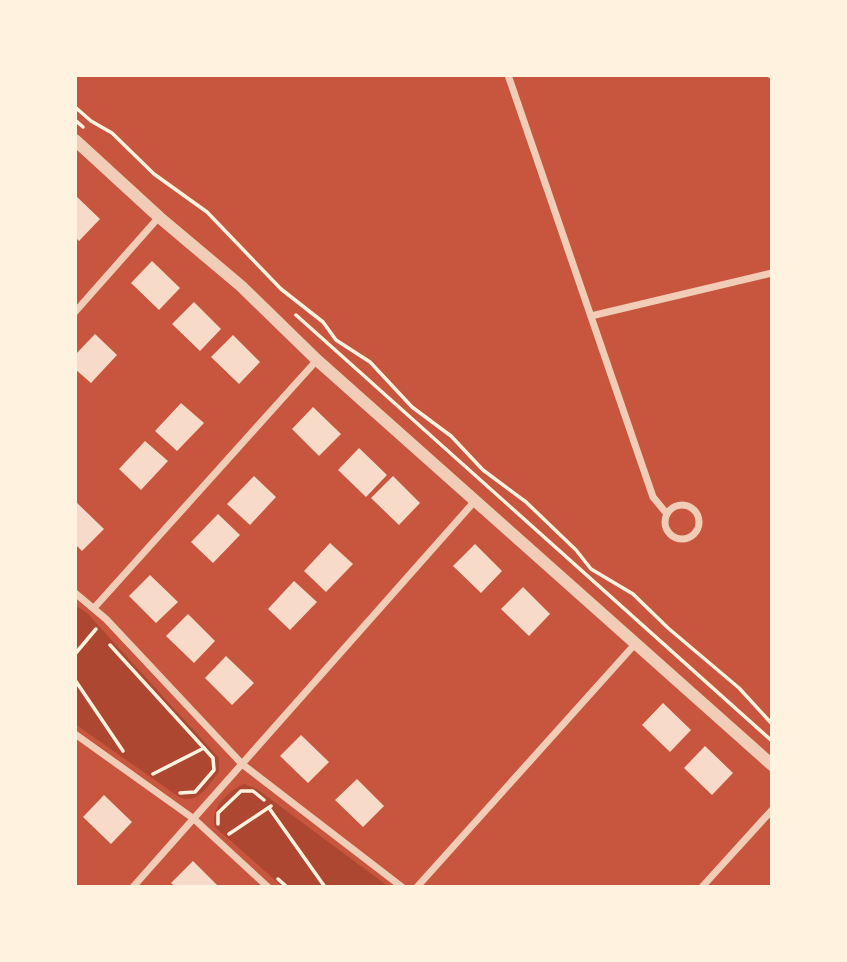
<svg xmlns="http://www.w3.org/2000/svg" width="847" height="962" viewBox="0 0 847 962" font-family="Commissioner,sans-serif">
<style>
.green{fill:#ae4732}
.building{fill:#f7dbc8}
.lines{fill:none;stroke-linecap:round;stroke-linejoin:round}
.path{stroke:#fff3e0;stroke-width:3.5}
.minor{stroke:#f1ccb7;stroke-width:7}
.tertiary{stroke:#f1ccb7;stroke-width:12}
</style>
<rect width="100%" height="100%" fill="#c8553d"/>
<g class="green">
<path d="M75,605L88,614L219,758V772C208,785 199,805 179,797L75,724Z"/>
<path d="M244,784L257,789L389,887H283L215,827C209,809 228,791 244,784Z"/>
</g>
<g class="building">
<polygon points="75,195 100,219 79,241 75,237"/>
<polygon points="152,261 180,288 159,310 131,283"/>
<polygon points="194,302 221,329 200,351 172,324"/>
<polygon points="95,334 117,355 91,383 75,369 75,355"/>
<polygon points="233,335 260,362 239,384 211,357"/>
<polygon points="181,403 204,423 177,451 155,431"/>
<polygon points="313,407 341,434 319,456 292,429"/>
<polygon points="145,441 168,461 141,490 119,469"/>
<polygon points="359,448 387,475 366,497 338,470"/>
<polygon points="254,476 276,497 250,525 227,504"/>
<polygon points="393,476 420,503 399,525 371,498"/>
<polygon points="75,501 104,529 82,551 75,544"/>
<polygon points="218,514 240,535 213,563 191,542"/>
<polygon points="330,543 353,564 326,592 304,571"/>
<polygon points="475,544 502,571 481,593 453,566"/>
<polygon points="150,575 178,602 156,623 129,596"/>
<polygon points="294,581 317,602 290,630 268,609"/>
<polygon points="523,587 550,614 529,636 501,609"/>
<polygon points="188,614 215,641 194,663 166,636"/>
<polygon points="226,656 254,683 232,705 205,678"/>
<polygon points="663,703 691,730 670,752 642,725"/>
<polygon points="301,735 329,762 308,783 280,756"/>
<polygon points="705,746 733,773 712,795 684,768"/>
<polygon points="357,779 384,806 363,827 335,800"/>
<polygon points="104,795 132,822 111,844 83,817"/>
<polygon points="193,861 219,887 176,887 171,883"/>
</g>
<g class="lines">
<g class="path">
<polyline points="75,107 91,121 112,133 154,174 207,212 281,289 323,322 336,340 370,362 412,407 451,436 483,470 526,502 576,550 591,569 633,594 668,628 739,688 772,724"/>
<polyline points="75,120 83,127"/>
<polyline points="296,315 772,741"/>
<polyline points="110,645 213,758 214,770 195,792 180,793"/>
<polyline points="75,654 96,629"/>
<polyline points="75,680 123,751"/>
<polyline points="153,774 204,748"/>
<polyline points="269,808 325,887"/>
<polyline points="218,824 218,813 241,791 253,791 264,800"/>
<polyline points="229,834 271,806"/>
<polyline points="278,879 287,887"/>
</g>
<g class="minor">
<polyline points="508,75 653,497 667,514"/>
<polyline points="771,75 772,76"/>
<polyline points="75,312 159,217"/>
<polyline points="591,316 772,273"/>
<circle cx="682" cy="522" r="17"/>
<polyline points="75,593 106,619 242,764 402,887"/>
<polyline points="94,608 317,360"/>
<polyline points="75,734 194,819 268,887"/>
<polyline points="133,887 474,502"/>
<polyline points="417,887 636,643"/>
<polyline points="702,887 772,810"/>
</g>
<polyline class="tertiary" points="75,140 159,217 241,286 317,360 772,765"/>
</g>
<rect width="847" height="962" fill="none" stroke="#fff3e0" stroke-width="154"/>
</svg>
